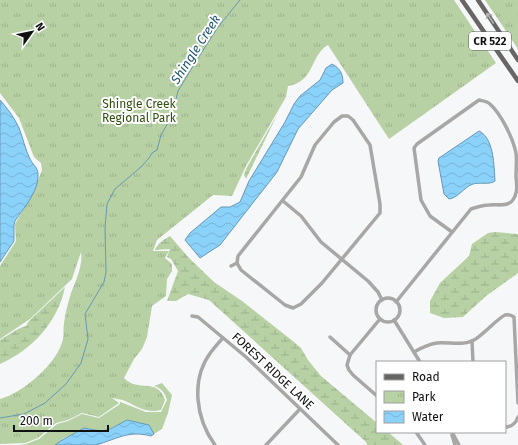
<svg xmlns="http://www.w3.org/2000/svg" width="518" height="445" viewBox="0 0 518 445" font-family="'Fira Sans',sans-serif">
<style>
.grass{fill:#b7d1a4}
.wetland{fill:url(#wetland-marsh)}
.park{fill:url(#park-tufts)}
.water{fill:url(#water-waves);stroke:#6698b4}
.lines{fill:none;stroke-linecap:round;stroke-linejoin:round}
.stream{stroke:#6698b4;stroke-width:1}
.minor{stroke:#a8a7a6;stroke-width:3.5}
.major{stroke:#676664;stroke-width:4.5}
.oneway{stroke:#b3b2b2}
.labels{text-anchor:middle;stroke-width:4;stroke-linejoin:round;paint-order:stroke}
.shield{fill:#fff;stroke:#575858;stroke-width:1}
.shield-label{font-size:11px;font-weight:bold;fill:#0f1010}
.park-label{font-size:12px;fill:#304f0e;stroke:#fff}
.street-label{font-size:12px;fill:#0f1010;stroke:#fff}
.water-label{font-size:13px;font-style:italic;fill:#215773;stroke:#fff}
</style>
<defs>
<pattern id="wetland-marsh" width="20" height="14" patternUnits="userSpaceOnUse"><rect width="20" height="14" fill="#b7d1a4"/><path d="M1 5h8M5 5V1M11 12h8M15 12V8" fill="none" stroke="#9cb28c"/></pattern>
<pattern id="park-tufts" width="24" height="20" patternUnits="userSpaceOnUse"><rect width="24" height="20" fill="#b7d1a4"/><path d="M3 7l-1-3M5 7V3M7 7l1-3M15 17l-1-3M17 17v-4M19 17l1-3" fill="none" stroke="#9cb28c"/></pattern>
<pattern id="water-waves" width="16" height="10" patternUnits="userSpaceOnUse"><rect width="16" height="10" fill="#8bd2fb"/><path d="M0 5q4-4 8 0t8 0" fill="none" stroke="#77b3d6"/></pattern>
</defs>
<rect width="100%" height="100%" fill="#f6f7f9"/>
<path class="grass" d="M162,383L172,395L168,413L162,429L154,434L149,425L127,420C106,431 108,433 84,428L74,434L64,438L55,445H19L26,444L39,439L57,424L68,421L82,414L99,418L120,404V402L118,401L146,412H161L167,400C165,394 162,388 154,386Z"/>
<g class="wetland">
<polygon points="277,115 246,179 244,175 247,167"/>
<polygon points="495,232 518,234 518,273 486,296 463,317 444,318 430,313 430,301 440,283 469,256 472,244 488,233"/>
<path d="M170,236L189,258L214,282L242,301L294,342L301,348L308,360L321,376L377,423V432H388L403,445H367L366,442L209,300L188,294L176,301H167L178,271L171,259L167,257L170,249L155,250C158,243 163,240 170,236Z"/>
<path d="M65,287C58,322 32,350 0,364V340L18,329L26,326L29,321Z"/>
</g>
<g class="park">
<path d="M0,0H454L496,63L389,139L328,45C310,55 315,82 288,86L286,97L246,166L232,196L213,195L157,240L153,251H169L165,258L172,264V271L167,279L166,296L152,306L147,337L142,349L134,359L124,378C138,393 158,377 165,400L161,410C147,414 136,406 125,401C121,399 116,399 112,398L119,403L99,417L82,413L68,420L56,423L38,438L25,443L0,444V399C23,393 58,363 63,339C64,334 63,328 64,323C65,314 68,303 71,293C76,280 83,266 81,252L72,279L30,319L0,339V266L16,241L15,224L34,191L42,170L41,163L34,157L19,118L0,93Z"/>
<polygon points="485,0 518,0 518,49"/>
</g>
<g class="water">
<path d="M332,64C340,68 343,74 343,83L332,90L298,129L277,172L220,245L200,258L185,240L190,233L221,207H230L240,202L249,181L285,122L294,104L300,96L320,80L326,68Z"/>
<path d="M0,100C7,108 14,117 19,128C23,138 25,149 30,159C34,167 39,167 38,178C37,193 23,209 15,221L14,225V241L0,262Z"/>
<path d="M479,131C494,138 494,166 495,181C490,185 480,182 473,184C464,187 458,198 449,199L444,194L438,161L439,158Z"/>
<path d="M127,420L149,425L154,434L151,436C128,430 117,439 96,445C86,445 66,445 55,445C64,438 74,434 84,428C108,433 106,431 127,420Z"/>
</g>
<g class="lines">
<polyline class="stream" points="0,418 24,414 45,403 66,384 81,363 88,339 85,314 104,282 106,272 105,228 107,204 115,189 141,167 149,158 152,153 157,150 161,135 172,116 178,91 193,66 218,27 240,0"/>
<g class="minor">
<polygon points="342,116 348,116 353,120 370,145 380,204 380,213 322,283 301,304 293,308 285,305 241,270 237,263 238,256 301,177 315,145 334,122"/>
<polyline points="283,201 301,216 321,242 368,281 378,292 382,300"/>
<polyline points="231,266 237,263"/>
<circle cx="388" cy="310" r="12"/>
<path d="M396,302L471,209C477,207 483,205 489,205C496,204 507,207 512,201C518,194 517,185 516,177C516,169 517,160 516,153C513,138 501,114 490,104C487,101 483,101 479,100L417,144L414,148L421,200L430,216L452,232"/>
<polyline points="192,316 198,317 246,357 338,445"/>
<polyline points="394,320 420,362"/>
<polyline points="330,337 350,355"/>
<polyline points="472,341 473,362"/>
<path d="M414,352C421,348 429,344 437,343C449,342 463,346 474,340C483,335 498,318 505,315C509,314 511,315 514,317L518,403"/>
<polyline points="377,396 353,375 349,370 347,365 350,355 380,319"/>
<path d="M505,427C511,427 516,423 518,417"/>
<polyline points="416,432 425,445"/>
<polyline points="452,432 459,445"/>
<polyline points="452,435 455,445"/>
<path d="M215,445C196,419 190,380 211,352C215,347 219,342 223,338"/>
<polyline points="266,445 300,409"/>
</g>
<g class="major">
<polyline points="462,0 518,81"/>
<polyline points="478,0 518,60"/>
</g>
</g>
<defs><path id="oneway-shaft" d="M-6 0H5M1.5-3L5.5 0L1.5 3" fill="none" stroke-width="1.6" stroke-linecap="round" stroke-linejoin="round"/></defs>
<use class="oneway" href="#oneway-shaft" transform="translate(490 18) rotate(-124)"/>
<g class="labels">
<rect class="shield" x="469" y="32" width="42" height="18" rx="3"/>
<g class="shield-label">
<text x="490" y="45">CR 522</text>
</g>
<g class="park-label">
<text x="139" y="108">Shingle Creek<tspan x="139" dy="14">Regional Park</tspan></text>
</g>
<g class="street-label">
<text transform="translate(273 371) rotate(43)" y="4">FOREST RIDGE LANE</text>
</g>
<g class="water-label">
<text transform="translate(195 49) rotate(-57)" y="5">Shingle Creek</text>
</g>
</g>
<rect x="376" y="361" width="130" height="72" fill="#ffffff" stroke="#9f9f9f"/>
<rect x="384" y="374" width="20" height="6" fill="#676664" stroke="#9f9f9f"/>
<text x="412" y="381" font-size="12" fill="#0f1010">Road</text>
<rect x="384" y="391" width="20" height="12" fill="url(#park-tufts)" stroke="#9f9f9f"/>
<text x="412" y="401" font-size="12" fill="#0f1010">Park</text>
<rect x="384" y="411" width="20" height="12" fill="url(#water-waves)" stroke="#9f9f9f"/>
<text x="412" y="421" font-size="12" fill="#0f1010">Water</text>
<g transform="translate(32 32) rotate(57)" stroke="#ffffff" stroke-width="3" paint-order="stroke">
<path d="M0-3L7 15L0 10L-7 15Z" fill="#0f1010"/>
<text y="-6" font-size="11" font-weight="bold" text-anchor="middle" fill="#0f1010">N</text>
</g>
<path d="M14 425v6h94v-6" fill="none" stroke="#0f1010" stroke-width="2"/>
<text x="20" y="425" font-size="12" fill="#0f1010" stroke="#ffffff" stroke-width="3" paint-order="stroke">200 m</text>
</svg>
